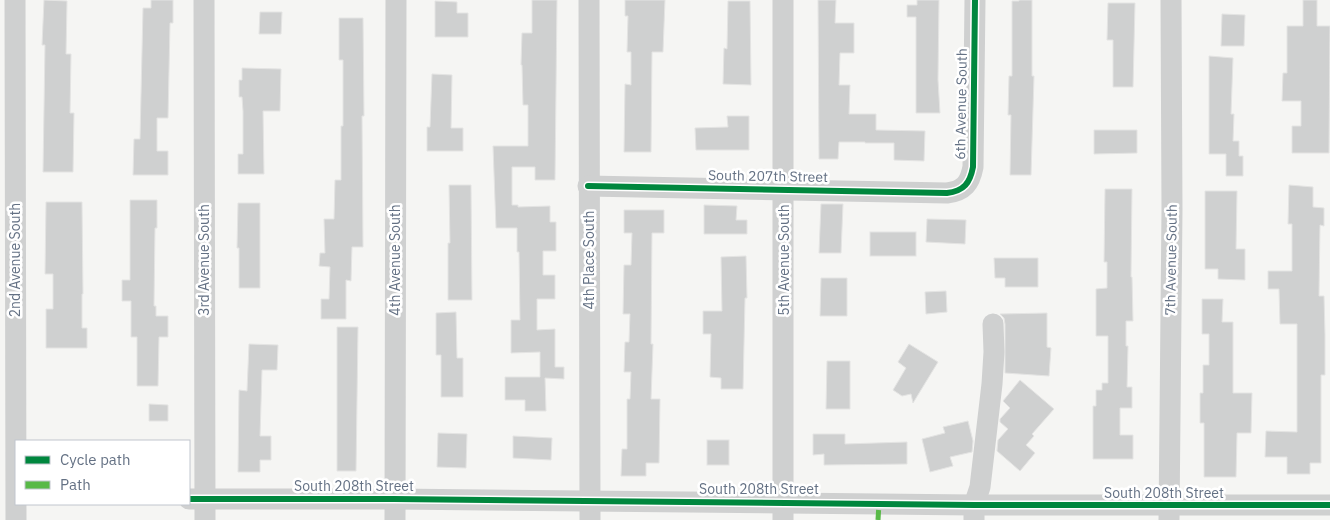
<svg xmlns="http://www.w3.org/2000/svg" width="1330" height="520" viewBox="0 0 1330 520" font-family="'IBM Plex Sans',sans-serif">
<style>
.building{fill:#cfd0d0;stroke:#e4e4e3}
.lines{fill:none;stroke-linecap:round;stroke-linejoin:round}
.minor{stroke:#cfd0d0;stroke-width:21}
.quiet{stroke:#58b947;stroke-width:5;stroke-dasharray:10 5;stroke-linecap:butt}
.cycleway-casing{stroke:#fff;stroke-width:9}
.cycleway{stroke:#00873e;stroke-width:6}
.labels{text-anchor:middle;stroke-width:5;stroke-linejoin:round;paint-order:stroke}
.street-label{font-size:14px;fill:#647184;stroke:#fff}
</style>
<rect width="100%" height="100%" fill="#f5f5f3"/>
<g class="building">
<polygon points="44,0 67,1 66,54 71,54 70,113 74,113 73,172 43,172 45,45 42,45"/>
<polygon points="151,0 173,0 173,23 170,23 168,118 157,118 157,151 168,151 168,175 133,175 134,139 140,139 143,8 151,8"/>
<polygon points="532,0 557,0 555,180 535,180 535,167 512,167 512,205 518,205 518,207 550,206 550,222 556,222 556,251 543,251 543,275 555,275 555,299 537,299 537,330 555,329 555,367 564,367 564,379 545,378 546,411 525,411 525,400 505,400 505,377 540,377 540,352 511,353 511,320 520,320 519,252 517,252 517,228 496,228 493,146 528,146 528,105 523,105 522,65 521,65 522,33 532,33"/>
<polygon points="625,0 665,0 663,52 652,52 651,152 624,152 625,84 631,85 631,52 627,52 628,16 625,16"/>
<polygon points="818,0 836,0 835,23 854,23 854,53 840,53 839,85 850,85 849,114 876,114 876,130 925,131 924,161 894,160 894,143 865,143 865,142 839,142 838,159 819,159"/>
<polygon points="917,0 939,0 938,80 940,113 916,113 916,17 907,17 907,5 917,5"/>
<polygon points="1019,0 1032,0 1032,76 1034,76 1031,175 1010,175 1011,115 1008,115 1009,76 1012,76 1012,1 1019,1"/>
<polygon points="1303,0 1317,0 1317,26 1330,26 1329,153 1292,153 1292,126 1301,126 1301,101 1282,101 1283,73 1287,73 1287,26 1303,26"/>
<polygon points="435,1 457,2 457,13 468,13 468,37 435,37"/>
<polygon points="728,1 750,1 751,85 723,84 724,48 727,49"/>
<polygon points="1108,3 1135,3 1133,87 1113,87 1113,40 1107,40"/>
<polygon points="260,12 282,12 281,34 259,34"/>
<polygon points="1222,14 1245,15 1244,46 1221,46"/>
<polygon points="339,18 363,18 364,116 362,116 363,247 352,247 351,281 346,280 346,319 321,319 321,299 329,299 330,267 319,266 320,253 325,253 324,219 334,219 335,180 341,180 341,126 343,126 343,60 339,60"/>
<polygon points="1209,56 1233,58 1231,114 1234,114 1233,141 1239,141 1239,156 1243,156 1243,176 1226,176 1226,154 1209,154"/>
<polygon points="242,68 281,69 280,111 263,111 264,174 238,174 238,154 243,154 243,111 242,97 239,97 239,80 242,80"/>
<polygon points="432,74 452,75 451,128 463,128 463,151 427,151 427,127 430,127"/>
<polygon points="727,116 749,116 749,150 696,150 695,128 728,127"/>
<polygon points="1094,130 1137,130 1137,153 1094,154"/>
<polygon points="449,185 471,185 472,300 448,300 448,243 450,243"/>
<polygon points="1289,185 1313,187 1313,207 1324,208 1324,226 1320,225 1319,296 1324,296 1325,335 1325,375 1321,375 1321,463 1310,463 1310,474 1287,474 1287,457 1265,457 1266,431 1297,432 1297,324 1280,324 1279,289 1268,289 1268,271 1292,271 1292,224 1288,224"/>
<polygon points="1105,189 1132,189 1131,277 1132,277 1133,321 1126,321 1126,346 1128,346 1127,387 1132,387 1132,408 1120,408 1120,435 1133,435 1133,459 1093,459 1093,406 1096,406 1096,390 1102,390 1102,383 1108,383 1108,336 1096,336 1096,289 1107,288 1107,262 1104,262"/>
<polygon points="1205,191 1237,191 1236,249 1245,249 1245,280 1218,279 1218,269 1205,269"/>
<polygon points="130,200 157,200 157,228 155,228 154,306 156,306 156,316 168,316 168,337 159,337 158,386 137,386 137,337 131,337 131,301 122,301 122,280 130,280"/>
<polygon points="46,202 82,202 83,294 82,294 82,328 87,328 87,348 46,348 46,309 53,309 53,274 45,274"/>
<polygon points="238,203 260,203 260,288 239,288 239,248 237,248"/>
<polygon points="821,204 843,204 841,253 819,253"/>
<polygon points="704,205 737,206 736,220 747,220 747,234 704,234"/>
<polygon points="624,210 664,210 664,233 652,233 651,344 653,344 651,399 660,399 659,463 646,463 646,476 621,476 622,449 627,449 627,399 630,399 631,372 624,372 625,342 629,342 630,314 623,314 624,265 631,265 632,233 624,233"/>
<polygon points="927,219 966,220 965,244 926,242"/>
<rect x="870" y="232" width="46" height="24"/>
<polygon points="746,256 747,298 745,298 743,389 721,389 721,378 710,377 711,334 703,334 703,311 722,311 721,257"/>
<polygon points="994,258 1038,258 1038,287 1005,287 1005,278 995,278"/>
<polygon points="821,278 847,278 847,316 820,316"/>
<polygon points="946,291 947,312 926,314 925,292"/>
<polygon points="1202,299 1223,299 1222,322 1233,322 1233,393 1252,393 1251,433 1237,433 1236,477 1204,477 1204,423 1200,423 1200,393 1203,393 1203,365 1209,365 1209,334 1202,334"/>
<polygon points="456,312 457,358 463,358 463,397 441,397 441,355 436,355 436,313"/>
<polygon points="1047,313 1047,347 1051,348 1049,376 1005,373 1005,324 1004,318 1000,314"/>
<polygon points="337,327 358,327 356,471 337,471"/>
<polygon points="249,344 278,345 277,370 262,370 260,436 271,436 271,460 260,460 260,472 238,472 239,390 247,391"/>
<polygon points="909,344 938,362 913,403 911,394 902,396 893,390 906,368 898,362"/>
<polygon points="827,361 850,361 850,409 826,409"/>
<polygon points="1020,380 1054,409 1032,434 1034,436 1026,445 1035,453 1020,471 997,451 998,440 1008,429 1000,422 1000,419 1010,408 1003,401"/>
<polygon points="149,404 168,405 168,421 149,421"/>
<polygon points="968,421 973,441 972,452 950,457 953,466 930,472 922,439 945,433 943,427"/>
<polygon points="438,433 467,434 466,468 437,467"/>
<polygon points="813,434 845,434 845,444 907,442 907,464 824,465 824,454 813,455"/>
<polygon points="513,436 552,438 551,460 513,458"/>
<rect x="707" y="440" width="22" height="25"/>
</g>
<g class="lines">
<g class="minor">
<polyline points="15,0 16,520"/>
<polyline points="204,0 205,520"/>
<polyline points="589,0 590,520"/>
<polyline points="783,0 783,520"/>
<path d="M588,186L947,193C964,191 970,183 973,167L975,0"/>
<polyline points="189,499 394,499 974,505 1330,505"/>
<polyline points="395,520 396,0"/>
<polyline points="974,520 974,505 980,487 992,384 994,352 993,324"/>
<polyline points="1169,520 1172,209 1171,0"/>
</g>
<polyline class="quiet" points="878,520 879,503"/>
<defs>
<g id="cycleway">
<path d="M588,186L947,193C964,191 970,183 973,167L975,0"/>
<polyline points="189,499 394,499 974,505 1330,505"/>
</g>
</defs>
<use href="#cycleway" class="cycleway-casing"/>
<use href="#cycleway" class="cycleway"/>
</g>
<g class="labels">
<g class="street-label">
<text transform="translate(961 104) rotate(-89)" y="5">6th Avenue South</text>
<text transform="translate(768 176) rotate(1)" y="5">South 207th Street</text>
<text transform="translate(15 260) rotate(-90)" y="5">2nd Avenue South</text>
<text transform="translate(204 260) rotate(-90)" y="5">3rd Avenue South</text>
<text transform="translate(395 260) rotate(-90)" y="5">4th Avenue South</text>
<text transform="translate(589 260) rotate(-90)" y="5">4th Place South</text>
<text transform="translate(784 260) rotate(-90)" y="5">5th Avenue South</text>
<text transform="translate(1171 260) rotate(-89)" y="5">7th Avenue South</text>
<text x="354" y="491">South 208th Street</text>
<text x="759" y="494">South 208th Street</text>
<text x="1164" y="498">South 208th Street</text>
</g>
</g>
<rect x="15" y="440" width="175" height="65" fill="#ffffff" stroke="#c1c6ce"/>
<rect x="25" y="456" width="25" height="8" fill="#00873e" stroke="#c1c6ce"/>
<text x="60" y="465" font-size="15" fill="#647184">Cycle path</text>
<rect x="25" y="481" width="25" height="8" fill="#58b947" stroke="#c1c6ce"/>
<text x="60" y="490" font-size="15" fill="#647184">Path</text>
</svg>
